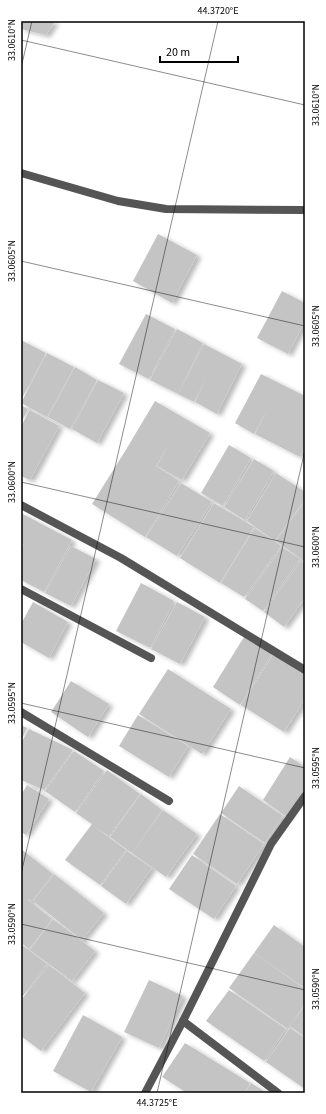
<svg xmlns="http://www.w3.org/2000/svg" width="326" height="1114" viewBox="0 0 326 1114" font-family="'Source Sans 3',sans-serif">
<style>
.building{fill:#c4c4c4;filter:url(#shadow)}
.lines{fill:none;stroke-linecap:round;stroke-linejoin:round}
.street{stroke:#555;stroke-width:8}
.ticks{fill:none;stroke:#000;stroke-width:1;stroke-opacity:0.45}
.neatline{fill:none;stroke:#000;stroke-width:1.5}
.ticks-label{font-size:10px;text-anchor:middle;fill:#000}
</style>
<defs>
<filter id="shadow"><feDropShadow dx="4.5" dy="2.5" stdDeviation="2" flood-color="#0004"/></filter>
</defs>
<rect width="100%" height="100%" fill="#fff"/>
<g class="building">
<polygon points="21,21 55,21 46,35 21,29"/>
<polygon points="158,234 197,255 172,303 133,281"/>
<polygon points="282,291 305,303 305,321 288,354 257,338"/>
<polygon points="146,314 175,329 149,379 119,364"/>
<polygon points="177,329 203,343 178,394 150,380"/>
<polygon points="21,340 46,353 21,400"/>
<polygon points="204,344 242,364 217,414 195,402 207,377 194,402 178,394"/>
<polygon points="47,353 74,367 47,417 21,403"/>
<polygon points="75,367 97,380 70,429 48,417"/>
<polygon points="261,374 305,396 305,447 300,457 255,434 268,408 254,434 235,423"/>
<polygon points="98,380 124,393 97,443 72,429"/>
<polygon points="155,401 210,433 182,480 157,466 170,442 156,466 145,459 179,481 145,537 92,504 127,448"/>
<polygon points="21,405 28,409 21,423"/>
<polygon points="30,410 59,426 30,480 21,476 21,426"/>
<polygon points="229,445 251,458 223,506 201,493"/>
<polygon points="254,459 274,471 245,520 224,507"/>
<polygon points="276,473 305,492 305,499 275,541 247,521"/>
<polygon points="181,483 212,502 177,556 146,537"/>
<polygon points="305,501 305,562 276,541"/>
<polygon points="214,503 254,527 220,583 180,558"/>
<polygon points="21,513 72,540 44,592 21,580 21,549 25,542 21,548"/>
<polygon points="255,528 281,546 244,597 221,583"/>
<polygon points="71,546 96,559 71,606 45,593"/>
<polygon points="282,547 300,559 263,611 245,599"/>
<polygon points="301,561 305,564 305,598 284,627 264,612"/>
<polygon points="141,583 174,601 150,648 116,631"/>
<polygon points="33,602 68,622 49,658 21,642 21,624"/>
<polygon points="177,602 205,617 180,664 151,649"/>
<polygon points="244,637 272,653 240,705 213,687"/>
<polygon points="273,655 305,675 305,699 284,732 241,705"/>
<polygon points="168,669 231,709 202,754 139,714"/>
<polygon points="71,681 109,704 88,737 51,712"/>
<polygon points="138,715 188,746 169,777 119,746"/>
<polygon points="21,725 27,728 21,741"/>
<polygon points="29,729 73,750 44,790 21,780 21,743"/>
<polygon points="74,751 104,771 75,812 45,791"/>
<polygon points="290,757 305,767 305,790 287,817 263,800"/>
<polygon points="107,770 140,794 109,836 96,828 126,850 100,885 65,860 92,824 76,813"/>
<polygon points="27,785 49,799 26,835 21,832 21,795"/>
<polygon points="239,786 283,816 265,843 221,813"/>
<polygon points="141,794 162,810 132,853 110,837"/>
<polygon points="163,810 197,834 166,877 132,853"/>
<polygon points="220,814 264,844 237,884 193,854"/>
<polygon points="21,849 53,874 32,901 27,899 52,919 29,949 21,943"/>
<polygon points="127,851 152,868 126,904 101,886"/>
<polygon points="192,855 236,886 214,919 169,889"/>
<polygon points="54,874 104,913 82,940 33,901"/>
<polygon points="53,919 95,951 72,981 30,950"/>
<polygon points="274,925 305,947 305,988 254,953"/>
<polygon points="21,944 47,964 23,996 21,994"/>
<polygon points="254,953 305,989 305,1003 288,1029 229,988"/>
<polygon points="49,965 85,993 41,1051 21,1036 21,1000"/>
<polygon points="149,980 183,996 159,1048 124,1032"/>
<polygon points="229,990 286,1029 264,1061 206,1021"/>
<polygon points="305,1005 305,1037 290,1026"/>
<polygon points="83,1015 122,1037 91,1092 53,1071"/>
<polygon points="290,1028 305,1038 305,1089 266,1062"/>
<polygon points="185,1043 250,1083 244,1093 187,1093 162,1077"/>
<polygon points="251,1083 267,1093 245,1093"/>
</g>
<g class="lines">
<g class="street">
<polyline points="21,173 118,201 166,209 305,210"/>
<polyline points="21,505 121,558 305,670"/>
<polyline points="21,589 151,658"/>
<polyline points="21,712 169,801"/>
<polyline points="183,1021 278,1093"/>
<polyline points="145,1093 183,1021 271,844 305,796"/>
</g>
</g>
<path class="ticks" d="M21,40L305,105M21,68L32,21M21,261L305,326M21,482L305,547M21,703L305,768M21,874L218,21M21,924L305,990M157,1093L305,450"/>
<rect width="326" height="1114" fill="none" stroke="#ffffff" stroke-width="44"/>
<path d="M160 56v6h78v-6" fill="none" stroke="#000000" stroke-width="2"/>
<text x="166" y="56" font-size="12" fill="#000000" stroke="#ffffff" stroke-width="3" paint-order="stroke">20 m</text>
<rect x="22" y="22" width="282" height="1070" class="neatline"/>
<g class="ticks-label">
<text x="218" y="14">44.3720°E</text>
<text transform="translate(11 40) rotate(-90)" y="4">33.0610°N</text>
<text transform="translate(315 105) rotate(-90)" y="4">33.0610°N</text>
<text transform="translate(11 261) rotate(-90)" y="4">33.0605°N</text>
<text transform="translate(315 326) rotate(-90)" y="4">33.0605°N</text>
<text transform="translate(11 482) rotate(-90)" y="4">33.0600°N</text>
<text transform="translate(315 547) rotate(-90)" y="4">33.0600°N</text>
<text transform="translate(11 703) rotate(-90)" y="4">33.0595°N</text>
<text transform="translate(315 768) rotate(-90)" y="4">33.0595°N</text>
<text transform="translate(11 924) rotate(-90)" y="4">33.0590°N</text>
<text transform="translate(315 989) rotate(-90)" y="4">33.0590°N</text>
<text x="157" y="1106">44.3725°E</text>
</g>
</svg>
